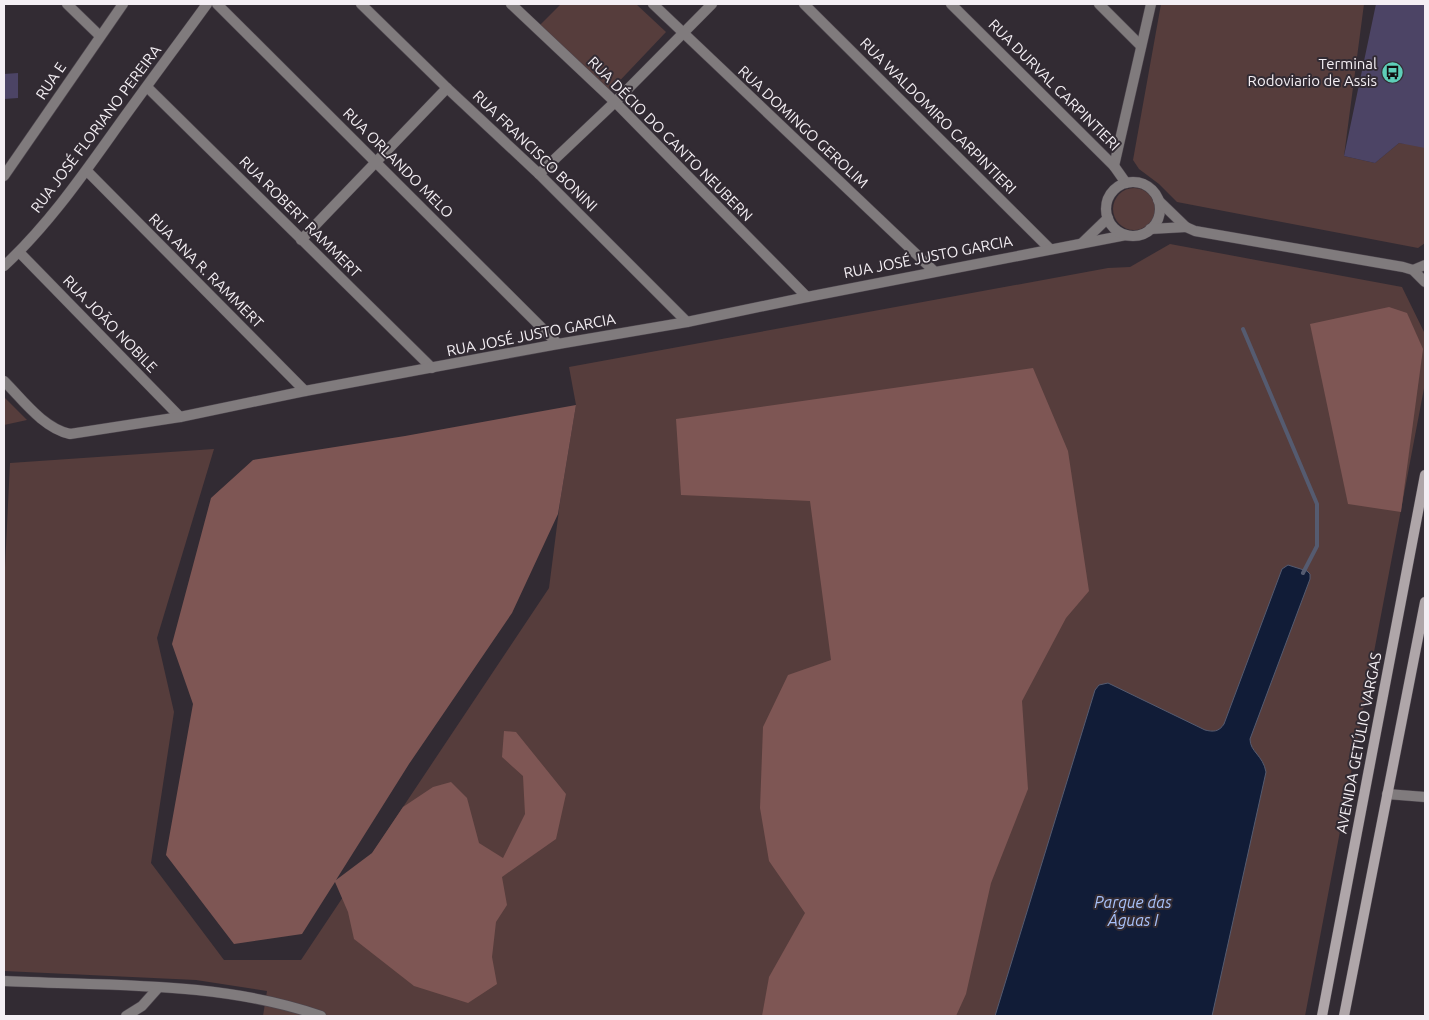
<svg xmlns="http://www.w3.org/2000/svg" width="1429" height="1020" viewBox="0 0 1429 1020" font-family="Ubuntu,sans-serif">
<style>
.green{fill:#563d3c}
.forest{fill:#7e5654}
.water{fill:#111c37;stroke:#555b70}
.lines{fill:none;stroke-linecap:round;stroke-linejoin:round}
.stream{stroke:#555b70;stroke-width:4}
.building{fill:#4c4465}
.minor-casing{stroke:#4d464e;stroke-width:11}
.tertiary-casing{stroke:#4d464e;stroke-width:11}
.secondary-casing{stroke:#4d464e;stroke-width:11}
.minor{stroke:#807b7d;stroke-width:10}
.tertiary{stroke:#807b7d;stroke-width:10}
.secondary{stroke:#afa6a9;stroke-width:10}
.labels{text-anchor:middle;stroke-width:4;stroke-linejoin:round;paint-order:stroke}
.poi-label{font-size:15px;fill:#f4eff4;stroke:#322b33;text-anchor:end}
.street-label{font-size:15px;fill:#f4eff4;stroke:#322b33}
.water-label{font-size:16px;font-style:italic;fill:#a8c1f9;stroke:#322b33}
</style>
<rect width="100%" height="100%" fill="#322b33"/>
<g class="green">
<polygon points="561,4 636,4 666,32 610,91 540,25"/>
<polygon points="1161,4 1364,4 1344,156 1375,163 1399,143 1425,146 1425,243 1418,248 1177,202 1159,184 1139,169 1133,160"/>
<circle cx="1134" cy="209" r="21"/>
<polygon points="1170,244 1402,287 1425,334 1425,383 1305,1016 263,1016 267,991 196,980 4,971 4,588 10,463 214,449 157,638 174,712 151,863 224,960 301,960 549,588 560,502 576,405 569,367 1108,268 1130,267"/>
<polygon points="4,397 27,420 4,425"/>
</g>
<g class="forest">
<polygon points="1389,307 1407,313 1423,349 1401,512 1348,504 1310,324"/>
<polygon points="1033,368 1068,451 1089,591 1066,618 1022,701 1028,789 991,883 966,994 956,1016 762,1016 769,977 805,913 769,861 760,808 763,727 788,675 831,660 810,501 681,495 676,419"/>
<polygon points="576,405 558,514 512,613 409,764 336,880 372,853 403,807 433,787 451,782 467,798 479,843 503,858 525,814 523,776 502,757 504,731 516,732 566,794 556,839 502,877 507,905 496,922 492,957 497,984 468,1003 414,986 354,939 348,912 335,882 302,934 234,944 166,855 193,704 172,644 211,498 253,460 405,436"/>
</g>
<path class="water" d="M1288,565L1307,571L1310,574V579L1250,739C1250,752 1263,755 1266,772L1212,1016H995L1095,690L1099,685L1108,683L1205,730C1213,732 1219,732 1224,724L1282,569Z"/>
<g class="lines">
<polyline class="stream" points="1243,329 1317,504 1317,546 1303,573"/>
</g>
<g class="building">
<polygon points="1376,4 1425,4 1425,148 1399,143 1375,163 1344,156"/>
<polygon points="18,73 18,98 4,99 4,74"/>
</g>
<g class="lines">
<defs>
<g id="minor">
<polyline points="67,4 100,36"/>
<polyline points="217,4 558,344"/>
<polyline points="361,4 447,88 539,174 687,322"/>
<polyline points="653,4 934,271"/>
<polyline points="804,4 1050,249"/>
<polyline points="1099,4 1141,46"/>
<polyline points="147,87 432,368"/>
<polyline points="1114,166 1151,4"/>
<polyline points="87,171 305,391"/>
<polyline points="539,174 615,102 712,4"/>
<polyline points="4,176 123,4"/>
<polyline points="301,240 447,88"/>
<polyline points="19,252 180,417"/>
<path d="M4,266C45,228 78,182 110,137C142,92 175,48 207,4"/>
<path d="M4,381C23,400 43,428 70,434L180,417L305,391L558,344L687,322L807,297"/>
<polyline points="1387,794 1425,797"/>
<path d="M4,981C108,986 222,981 321,1016"/>
<polyline points="126,1016 142,1006 158,988"/>
</g>
<g id="tertiary">
<polyline points="511,4 615,102 807,297 1126,235"/>
<polyline points="951,4 1114,166 1126,183"/>
<circle cx="1133" cy="209" r="27"/>
<polyline points="1158,200 1186,227 1195,231 1403,267 1413,270 1425,282"/>
<polyline points="1150,229 1186,227"/>
<polyline points="1082,243 1108,218"/>
<polyline points="1413,270 1425,265"/>
</g>
<g id="secondary">
<polyline points="1322,1016 1425,475"/>
<polyline points="1344,1016 1425,602"/>
</g>
</defs>
<use href="#minor" class="minor-casing"/>
<use href="#tertiary" class="tertiary-casing"/>
<use href="#secondary" class="secondary-casing"/>
<use href="#minor" class="minor"/>
<use href="#tertiary" class="tertiary"/>
<use href="#secondary" class="secondary"/>
</g>
<defs>
<symbol id="bus-disc" viewBox="-11 -11 22 22"><circle r="9.5" fill="#5eceb8" stroke="#322b33"/><path d="M-5-6H5V4H4V6H2V4H-2V6H-4V4H-5ZM-3.5-4V0h7V-4ZM-3.5 1.2v1.5H-2V1.2ZM2 1.2v1.5H3.5V1.2Z" fill="#111"/></symbol>
</defs>
<g fill-rule="evenodd">
<use href="#bus-disc" x="1380" y="60" width="25" height="25"/>
</g>
<g class="labels">
<g class="poi-label">
<text x="1377" y="69">Terminal<tspan x="1377" dy="17">Rodoviario de Assis</tspan></text>
</g>
<g class="street-label">
<text transform="translate(51 81) rotate(-56)" y="5">RUA E</text>
<text transform="translate(1054 85) rotate(45)" y="5">RUA DURVAL CARPINTIERI</text>
<text transform="translate(938 116) rotate(45)" y="5">RUA WALDOMIRO CARPINTIERI</text>
<text transform="translate(803 127) rotate(43)" y="5">RUA DOMINGO GEROLIM</text>
<text transform="translate(96 129) rotate(-53)" y="5">RUA JOSÉ FLORIANO PEREIRA</text>
<text transform="translate(670 139) rotate(45)" y="5">RUA DÉCIO DO CANTO NEUBERN</text>
<text transform="translate(535 151) rotate(44)" y="5">RUA FRANCISCO BONINI</text>
<text transform="translate(398 163) rotate(45)" y="5">RUA ORLANDO MELO</text>
<text transform="translate(300 217) rotate(45)" y="5">RUA ROBERT RAMMERT</text>
<text transform="translate(928 257) rotate(-11)" y="5">RUA JOSÉ JUSTO GARCIA</text>
<text transform="translate(206 271) rotate(45)" y="5">RUA ANA R. RAMMERT</text>
<text transform="translate(110 324) rotate(46)" y="5">RUA JOÃO NOBILE</text>
<text transform="translate(531 335) rotate(-11)" y="5">RUA JOSÉ JUSTO GARCIA</text>
<text transform="translate(1359 743) rotate(-79)" y="5">AVENIDA GETÚLIO VARGAS</text>
</g>
<g class="water-label">
<text x="1133" y="908">Parque das<tspan x="1133" dy="18">Águas I</tspan></text>
</g>
</g>
<rect width="1429" height="1020" fill="none" stroke="#f4eff4" stroke-width="10"/>
</svg>
